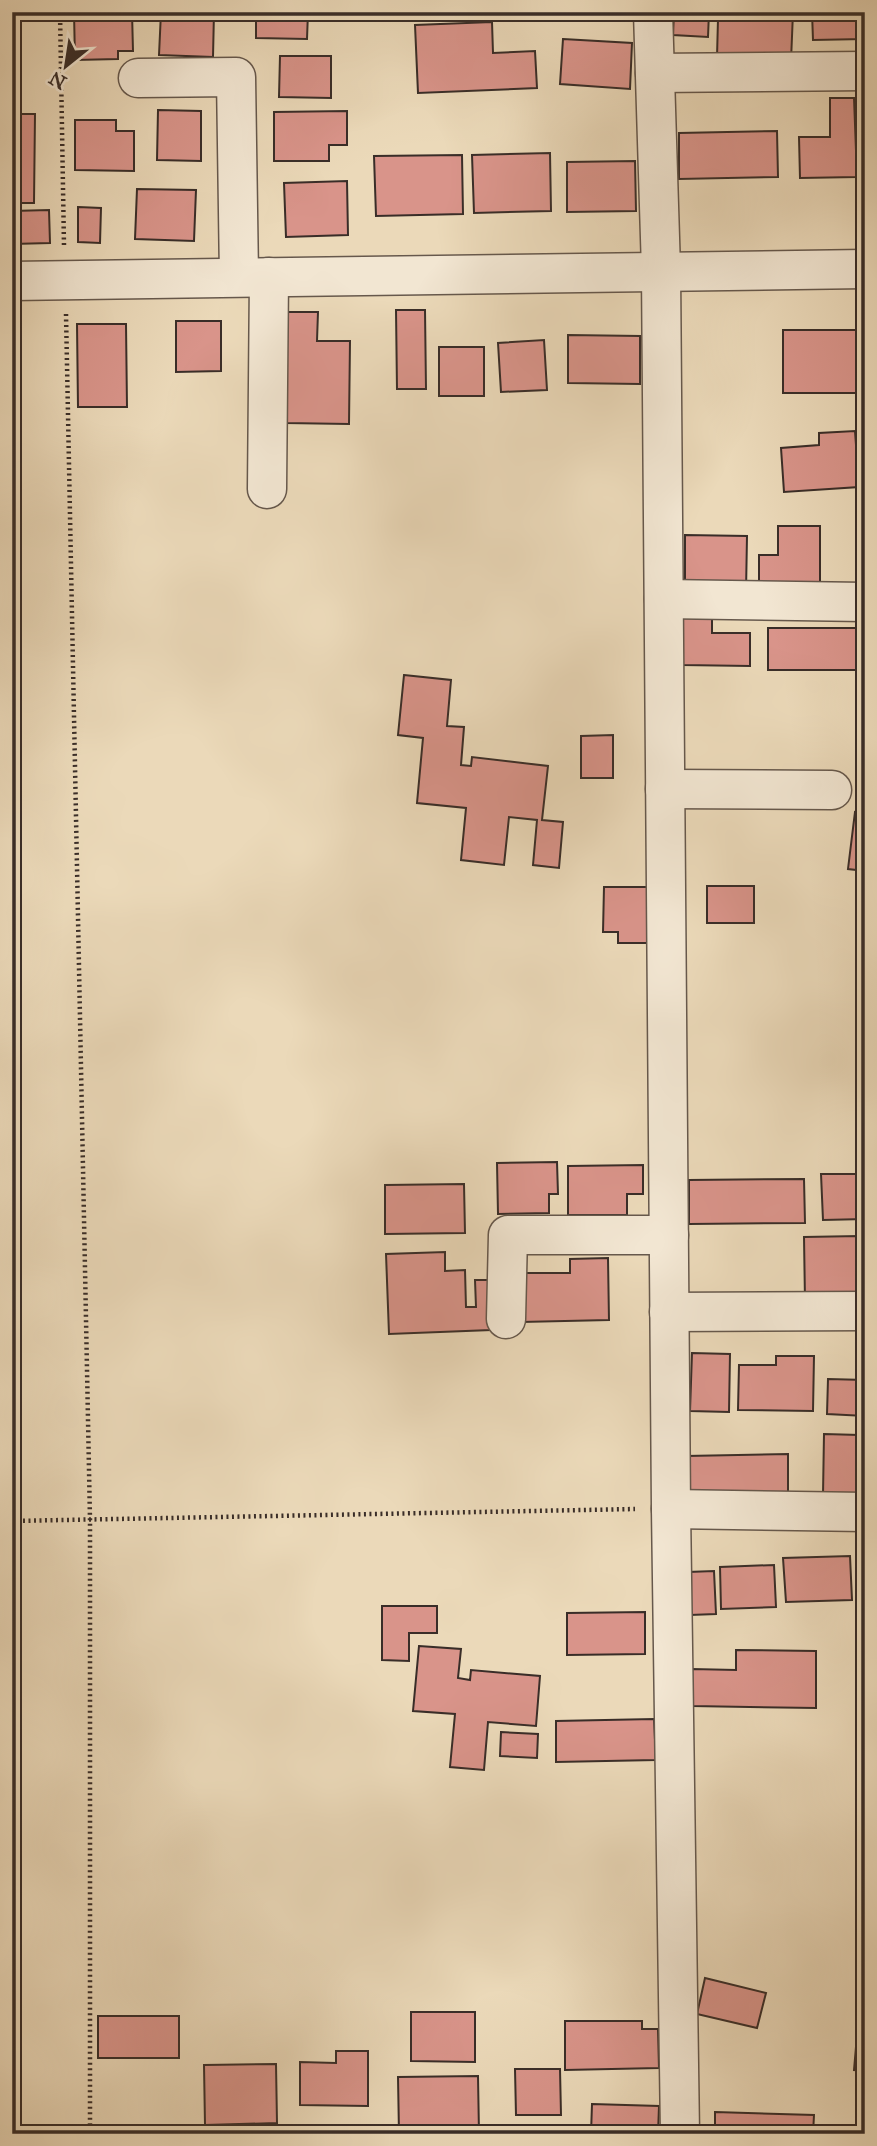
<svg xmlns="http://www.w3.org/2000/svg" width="877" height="2146" viewBox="0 0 877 2146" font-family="'IM FELL Great Primer',serif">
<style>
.building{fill:#d9948a;stroke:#392d28;stroke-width:2}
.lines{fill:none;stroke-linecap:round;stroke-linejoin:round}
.minor-casing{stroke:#66584c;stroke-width:41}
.path{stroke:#392d28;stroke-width:4.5;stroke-dasharray:2 3.5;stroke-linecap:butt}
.minor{stroke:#f2e6d2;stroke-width:38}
</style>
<rect width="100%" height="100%" fill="#ebd9b9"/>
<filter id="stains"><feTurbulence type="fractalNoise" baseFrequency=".00286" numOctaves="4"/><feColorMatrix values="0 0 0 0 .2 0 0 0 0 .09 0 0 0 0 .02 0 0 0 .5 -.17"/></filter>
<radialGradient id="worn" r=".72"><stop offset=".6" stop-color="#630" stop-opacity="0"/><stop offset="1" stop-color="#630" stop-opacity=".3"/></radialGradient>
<g class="building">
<polygon points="74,12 132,12 133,51 118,51 118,59 75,60"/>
<polygon points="161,12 214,12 213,57 159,55"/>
<polygon points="256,12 308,12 307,39 256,38"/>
<polygon points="674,12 709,12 708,37 673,35"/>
<polygon points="732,12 793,12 791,61 717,57 718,19 732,20"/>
<polygon points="812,12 863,12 864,39 813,40"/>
<polygon points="492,22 493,53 535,51 537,88 418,93 415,25"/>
<polygon points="563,39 632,43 630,89 560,84"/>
<polygon points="280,56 331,56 331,98 279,97"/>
<polygon points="830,98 854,98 857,177 800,178 799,137 830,137"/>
<polygon points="158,110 201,111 201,161 157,160"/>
<polygon points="347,111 347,145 329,145 329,161 274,161 274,112"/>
<polygon points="12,114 35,114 34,203 12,203"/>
<polygon points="75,120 116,120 116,131 134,131 134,171 75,170"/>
<polygon points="777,131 778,177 679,179 679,133"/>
<polygon points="550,153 551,211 474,213 472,155"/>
<polygon points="462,155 463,214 376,216 374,156"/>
<polygon points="635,161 636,211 567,212 567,162"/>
<polygon points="347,181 348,235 286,237 284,183"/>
<polygon points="137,189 196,190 194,241 135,239"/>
<polygon points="78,207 101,208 100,243 78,242"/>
<polygon points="49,210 50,243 12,244 12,211"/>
<polygon points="396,310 425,310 426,389 397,389"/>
<polygon points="286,312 318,312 317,341 350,341 349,424 285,423"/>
<polygon points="176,321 221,321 221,371 176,372"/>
<polygon points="77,324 126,324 127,407 78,407"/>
<polygon points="783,330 858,330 859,393 783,393"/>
<polygon points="568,335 640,336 640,384 568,383"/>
<polygon points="544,340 547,390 501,392 498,343"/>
<rect x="439" y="347" width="45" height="49"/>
<polygon points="855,431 859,487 784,492 781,448 819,445 819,433"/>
<polygon points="778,526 820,526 820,587 759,586 759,555 778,555"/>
<polygon points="685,535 747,536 746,592 685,591"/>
<polygon points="681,617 712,617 712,633 750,633 750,666 682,665"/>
<polygon points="768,628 856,628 857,670 768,670"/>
<polygon points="404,675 451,680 447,726 464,727 461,765 471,766 472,757 548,766 542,820 563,822 559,868 533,865 537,820 509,817 504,865 461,860 466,808 417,803 423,738 398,735"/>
<polygon points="613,735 613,778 581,778 581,736"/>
<polygon points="855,812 865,814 865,871 848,869"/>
<rect x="707" y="886" width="47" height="37"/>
<polygon points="604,887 650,887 649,943 618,943 618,932 603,932"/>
<polygon points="557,1162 558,1194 549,1194 549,1213 498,1214 497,1163"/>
<polygon points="643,1165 643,1194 627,1194 627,1215 568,1215 568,1166"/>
<polygon points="821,1174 865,1174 865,1219 823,1220"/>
<polygon points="804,1179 805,1223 689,1224 689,1180"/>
<polygon points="464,1184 465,1233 385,1234 385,1185"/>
<polygon points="859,1236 859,1253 865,1253 865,1300 805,1301 804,1237"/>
<polygon points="445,1252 445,1271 465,1270 466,1307 476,1307 475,1280 489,1280 491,1330 389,1334 386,1254"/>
<polygon points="608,1258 609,1320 521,1322 520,1273 570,1273 570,1259"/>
<polygon points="692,1353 730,1354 729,1412 690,1411"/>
<polygon points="776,1356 814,1356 813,1411 738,1410 739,1365 776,1365"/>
<polygon points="828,1379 865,1380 865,1416 827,1414"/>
<polygon points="824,1434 859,1435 858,1445 865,1445 865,1496 823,1495"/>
<polygon points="788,1454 788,1499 688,1501 686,1456"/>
<rect x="861" y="1555" width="4" height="43"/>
<polygon points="850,1556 852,1600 786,1602 783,1558"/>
<polygon points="774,1565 776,1607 721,1609 720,1567"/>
<polygon points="714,1571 716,1614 690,1615 688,1572"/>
<polygon points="382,1606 437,1606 437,1633 409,1633 409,1661 382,1660"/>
<polygon points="645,1612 645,1654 567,1655 567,1613"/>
<polygon points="419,1646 461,1649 458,1678 470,1680 471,1670 540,1676 536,1726 488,1722 484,1770 450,1767 455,1714 413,1711"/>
<polygon points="736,1650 816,1651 816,1708 692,1706 692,1669 736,1670"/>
<polygon points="654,1719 656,1760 556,1762 556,1721"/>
<polygon points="501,1732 538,1734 537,1758 500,1756"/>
<polygon points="862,1977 865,1977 865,2071 854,2070"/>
<polygon points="705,1978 766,1993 757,2028 697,2014"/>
<polygon points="411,2012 475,2012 475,2062 411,2061"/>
<rect x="98" y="2016" width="81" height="42"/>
<polygon points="565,2021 642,2021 642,2029 658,2029 659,2068 565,2070"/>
<polygon points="336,2051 368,2051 368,2106 300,2105 300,2062 336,2063"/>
<polygon points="276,2064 277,2123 205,2125 204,2065"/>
<polygon points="515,2069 560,2069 561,2115 516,2115"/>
<polygon points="478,2076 479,2134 399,2134 398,2077"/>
<polygon points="592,2104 659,2106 658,2134 591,2134"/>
<polygon points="715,2112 814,2115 813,2134 715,2134"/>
</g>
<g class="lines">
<defs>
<g id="minor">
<polyline points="653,12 661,270 671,1509 680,2134"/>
<polyline points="655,73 865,71"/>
<polyline points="138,78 236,77 239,277"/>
<polyline points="12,281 865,269"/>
<polyline points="267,489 269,277"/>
<polyline points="664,599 865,602"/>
<polyline points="665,789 832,790"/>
<polyline points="669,1312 865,1311"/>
<polyline points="506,1319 508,1235 669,1235"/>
<polyline points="671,1509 865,1512"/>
</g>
</defs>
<use href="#minor" class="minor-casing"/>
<g class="path">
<polyline points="60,12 64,246"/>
<polyline points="66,314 90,1520 90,2134"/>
<polyline points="12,1521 635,1509"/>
</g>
<use href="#minor" class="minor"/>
</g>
<rect width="877" height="2146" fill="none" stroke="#ebd9b9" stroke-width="42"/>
<rect x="14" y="14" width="849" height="2118" fill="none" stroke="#392d28" stroke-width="3.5"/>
<rect x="21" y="21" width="835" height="2104" fill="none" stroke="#392d28" stroke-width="2"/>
<g transform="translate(66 66) rotate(210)" stroke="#f2e6d2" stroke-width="5" paint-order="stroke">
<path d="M0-5L12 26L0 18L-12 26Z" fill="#392d28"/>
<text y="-10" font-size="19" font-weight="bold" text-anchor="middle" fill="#392d28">N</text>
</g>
<rect width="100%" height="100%" filter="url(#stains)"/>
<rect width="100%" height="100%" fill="url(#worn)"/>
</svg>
